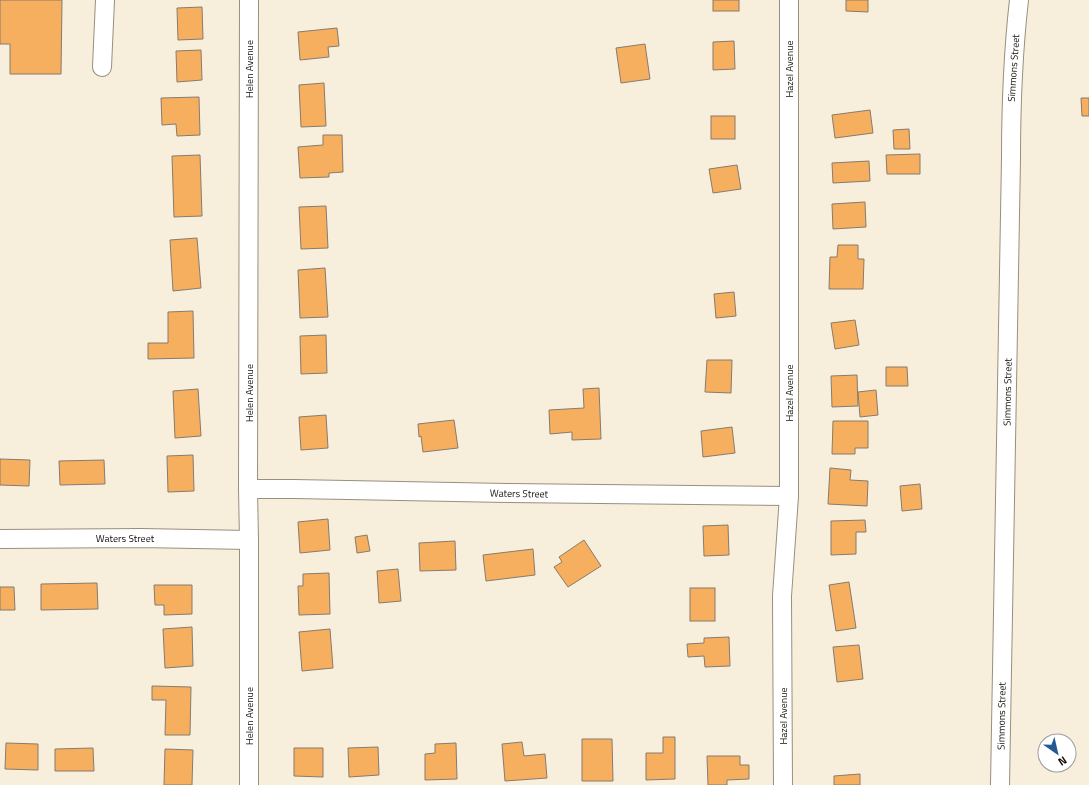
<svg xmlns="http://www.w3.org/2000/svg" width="1089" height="785" viewBox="0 0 1089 785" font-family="'Titillium Web',sans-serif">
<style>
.building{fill:#f6af5f;stroke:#887b6d}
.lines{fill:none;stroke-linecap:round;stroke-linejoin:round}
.minor-casing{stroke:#988f7f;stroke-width:20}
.minor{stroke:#fff;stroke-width:18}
.labels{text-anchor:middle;stroke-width:3;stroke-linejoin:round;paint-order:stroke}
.street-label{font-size:10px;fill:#120f09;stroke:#fff}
</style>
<rect width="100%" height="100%" fill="#f7eedc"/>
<g class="building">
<polygon points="0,0 62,0 61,74 10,74 10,44 0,44"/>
<rect x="713" y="0" width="26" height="11"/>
<polygon points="846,0 868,0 868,12 846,11"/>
<polygon points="202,7 203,39 178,40 177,8"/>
<polygon points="337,28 339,46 328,47 329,57 300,60 298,32"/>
<polygon points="734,41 735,69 713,70 713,42"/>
<polygon points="645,44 650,79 621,83 616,48"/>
<polygon points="201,50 202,80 177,82 176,51"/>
<polygon points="324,83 326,126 301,127 299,85"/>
<polygon points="199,97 200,135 177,136 176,124 162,125 161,98"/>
<polygon points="1081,98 1089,98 1089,116 1082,116"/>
<polygon points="870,110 873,133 835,138 832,115"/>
<rect x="711" y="116" width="24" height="23"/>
<polygon points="909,129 910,149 894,149 893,130"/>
<polygon points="323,135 342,135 343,172 329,173 329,177 300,178 298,147 323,145"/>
<polygon points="920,154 920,174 887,174 886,155"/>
<polygon points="200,155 202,216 174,217 172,156"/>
<polygon points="869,161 870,181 833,183 832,163"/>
<polygon points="737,165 741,189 713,193 709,169"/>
<polygon points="865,202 866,227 833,229 832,204"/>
<polygon points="326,206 328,248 301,249 299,207"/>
<polygon points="197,238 201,288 173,291 170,240"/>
<polygon points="838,245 858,245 858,259 864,259 863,289 829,289 830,257 837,257"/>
<polygon points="325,268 328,317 300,318 298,270"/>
<polygon points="734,292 736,316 716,318 714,294"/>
<polygon points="193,311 194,358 148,359 148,343 168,343 168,312"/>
<polygon points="855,320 859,345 835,349 831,323"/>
<polygon points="326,335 327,373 301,374 300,336"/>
<polygon points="707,360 732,360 731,393 705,392"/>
<polygon points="886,367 907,367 908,386 886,386"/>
<polygon points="857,375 858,406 832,407 831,376"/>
<polygon points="599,388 601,439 572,440 572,432 550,434 549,410 584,408 583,389"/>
<polygon points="198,389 201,436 175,438 173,391"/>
<polygon points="876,390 878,415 860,417 858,392"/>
<polygon points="326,415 328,448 301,450 299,417"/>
<polygon points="454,420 458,448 423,452 421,436 419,437 418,424"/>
<polygon points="833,421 868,421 868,448 855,448 855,454 832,454"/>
<polygon points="732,427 735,453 703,457 701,431"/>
<polygon points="193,455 194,491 168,492 167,456"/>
<polygon points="0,459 30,460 29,486 0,485"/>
<polygon points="104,460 105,484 60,485 59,461"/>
<polygon points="830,468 851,470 850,480 868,481 867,506 828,504"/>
<polygon points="920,484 922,509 902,511 900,486"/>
<polygon points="328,519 330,550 300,553 298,522"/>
<polygon points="865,520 866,532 856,532 856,554 831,555 831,521"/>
<polygon points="728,525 729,555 704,556 703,526"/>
<polygon points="367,535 370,551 357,553 355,537"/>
<polygon points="584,540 601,566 568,587 554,567 562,562 559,557"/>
<polygon points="455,541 456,570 420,571 419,543"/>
<polygon points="533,549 535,575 486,581 483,555"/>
<polygon points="398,569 401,601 379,603 377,571"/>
<polygon points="329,573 330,614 299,615 298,586 303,586 303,574"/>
<polygon points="849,582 856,628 836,631 829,585"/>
<polygon points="97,583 98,609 41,610 41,584"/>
<polygon points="154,585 192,585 192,614 164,615 164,605 155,605"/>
<polygon points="0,587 14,587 15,610 0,610"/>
<rect x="690" y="588" width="25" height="33"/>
<polygon points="192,627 193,666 165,668 163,629"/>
<polygon points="330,629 333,668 302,671 299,632"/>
<polygon points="729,637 730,666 705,667 704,656 688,657 687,644 704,643 704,638"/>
<polygon points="859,645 863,679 837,682 833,647"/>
<polygon points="152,686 191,687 190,735 165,735 166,700 152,700"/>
<polygon points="663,737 675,737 675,779 646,780 646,753 663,753"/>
<polygon points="582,739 612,739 613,781 582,781"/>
<polygon points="522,742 524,756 545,754 547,778 505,781 502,744"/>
<polygon points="6,743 38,744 38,770 5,769"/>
<polygon points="456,743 457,779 425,780 425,754 435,753 435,744"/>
<polygon points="378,747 379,775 349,777 348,748"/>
<polygon points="93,748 94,771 55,771 55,749"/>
<polygon points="294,748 323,748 323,777 294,776"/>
<polygon points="165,749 193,750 192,785 164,785"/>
<polygon points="707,756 740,756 740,765 749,765 749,779 727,780 727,785 708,785"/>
<polygon points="860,774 860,785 834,785 834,776"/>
</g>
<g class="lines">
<defs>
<g id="minor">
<polyline points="249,0 248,489 249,540 249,785"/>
<polyline points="102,67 105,0"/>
<polyline points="248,489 294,489 507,493 789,496"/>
<polyline points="0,539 141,538 249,540"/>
<polyline points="783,785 782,596 789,496 789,0"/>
<path d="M1000,785L1011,158C1011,105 1013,53 1019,0"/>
</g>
</defs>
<use href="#minor" class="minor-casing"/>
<use href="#minor" class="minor"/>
</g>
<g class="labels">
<g class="street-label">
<text transform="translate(1013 68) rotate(-86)" y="4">Simmons Street</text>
<text transform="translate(249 69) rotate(-90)" y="4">Helen Avenue</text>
<text transform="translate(789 69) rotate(-90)" y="4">Hazel Avenue</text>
<text transform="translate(1007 392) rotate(-89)" y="4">Simmons Street</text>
<text transform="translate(249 393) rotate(-90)" y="4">Helen Avenue</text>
<text transform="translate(789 393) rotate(-90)" y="4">Hazel Avenue</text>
<text transform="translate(519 493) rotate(1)" y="4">Waters Street</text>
<text x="125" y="542">Waters Street</text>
<text transform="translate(249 716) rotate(-90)" y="4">Helen Avenue</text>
<text transform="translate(783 716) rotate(-90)" y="4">Hazel Avenue</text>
<text transform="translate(1001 716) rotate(-89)" y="4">Simmons Street</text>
</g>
</g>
<g transform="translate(1057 753) rotate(146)"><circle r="19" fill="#ffffff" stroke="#a09f9d"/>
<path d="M0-3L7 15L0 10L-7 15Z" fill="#245991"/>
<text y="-6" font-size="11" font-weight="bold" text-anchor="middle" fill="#120f09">N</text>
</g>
</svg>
